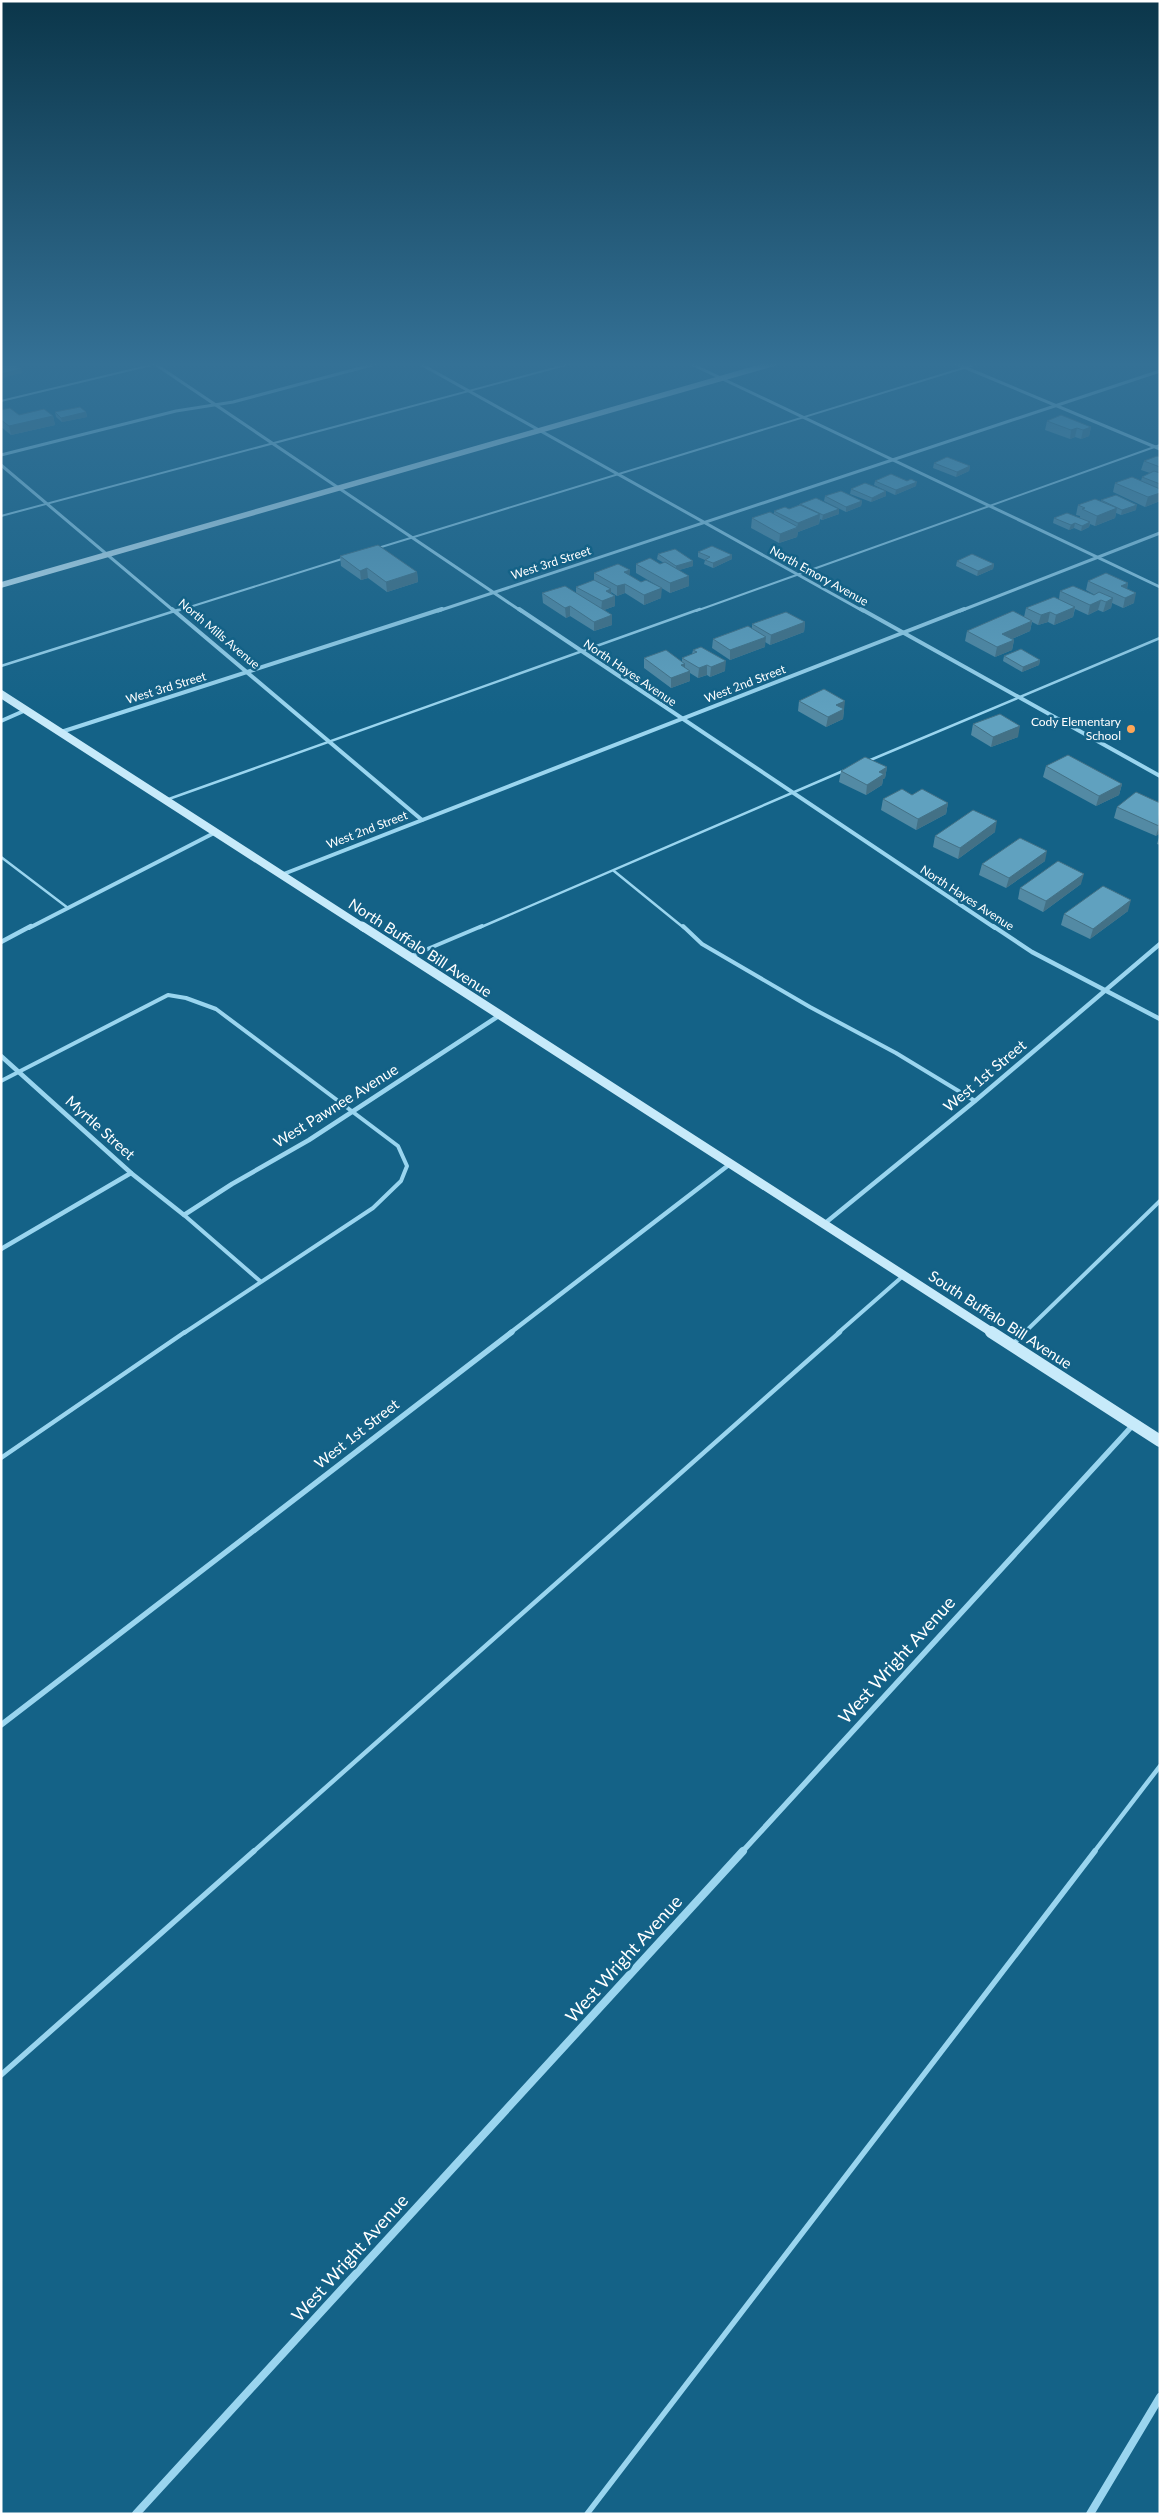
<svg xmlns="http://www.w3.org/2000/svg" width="1161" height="2515" viewBox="0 0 1161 2515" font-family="Lato,sans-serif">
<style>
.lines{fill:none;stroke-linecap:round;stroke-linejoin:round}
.service-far4{stroke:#9ad5ef;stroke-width:2}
.service-far3{stroke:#9ad5ef;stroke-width:2.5}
.service-far2{stroke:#9ad5ef;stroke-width:4}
.service-far1{stroke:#9ad5ef;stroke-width:4.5}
.service{stroke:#9ad5ef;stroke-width:5.5}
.minor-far4{stroke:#9ad5ef;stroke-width:3}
.minor-far3{stroke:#9ad5ef;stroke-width:4}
.minor-far2{stroke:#9ad5ef;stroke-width:4.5}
.minor-far1{stroke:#9ad5ef;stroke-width:5.5}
.minor{stroke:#9ad5ef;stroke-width:8}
.secondary-far3{stroke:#c7eafa;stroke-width:5.5}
.secondary-far2{stroke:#c7eafa;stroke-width:8}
.secondary-far1{stroke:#c7eafa;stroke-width:9}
.secondary{stroke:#c7eafa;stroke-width:12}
.wall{fill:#538aa4}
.shaded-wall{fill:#437186}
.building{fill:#60a1bf;stroke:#437186}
.poi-dot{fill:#ffa657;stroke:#146287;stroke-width:2}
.labels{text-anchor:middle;stroke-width:5;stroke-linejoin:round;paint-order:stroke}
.far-street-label{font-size:12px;fill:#fff;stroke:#146287}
.far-poi-label{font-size:12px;fill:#fff;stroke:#146287;text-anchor:end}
.street-label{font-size:15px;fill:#fff;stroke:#146287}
.near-street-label{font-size:18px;fill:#fff;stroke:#146287}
</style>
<rect width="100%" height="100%" fill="#146287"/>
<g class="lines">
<g class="service-far4">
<polyline points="1,401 164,362"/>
<polyline points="1,516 577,362"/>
<polyline points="378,548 983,362"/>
<polyline points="177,611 345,558"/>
<polyline points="696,611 1160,445"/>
</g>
<g class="service-far3">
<polyline points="1,666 181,609"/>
<polyline points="868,761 1160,638"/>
<polyline points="166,800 700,609"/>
<polyline points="1,857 68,908"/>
<polyline points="614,871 684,928"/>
<polyline points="479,928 843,771"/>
</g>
<g class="service-far2">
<polyline points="683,926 702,944 810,1007 896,1053 975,1101"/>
<polyline points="411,956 482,926"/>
<polyline points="1,1081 168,995 186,998 216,1009 398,1146 407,1166 401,1181 373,1208 184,1333"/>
<polyline points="184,1215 260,1281"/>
<polyline points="838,1333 903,1276"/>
<polyline points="1024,1333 1160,1201"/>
</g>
<g class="service-far1">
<polyline points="1013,1344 1025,1332"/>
<polyline points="1,1458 185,1332"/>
<polyline points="253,1852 840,1332"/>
<polyline points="1094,1852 1160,1766"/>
</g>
<g class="service">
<polyline points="1,2075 254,1851"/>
<polyline points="587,2514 1095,1851"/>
</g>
<g class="minor-far4">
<polyline points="152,362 521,611"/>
<polyline points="417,362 863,611"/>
<polyline points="687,362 1160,587"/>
<polyline points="952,362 1160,449"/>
<polyline points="1,455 176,411 233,402 383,362"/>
<polyline points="1,465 174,611"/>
<polyline points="438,611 1160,371"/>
<polyline points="960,611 1160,533"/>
</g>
<g class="minor-far3">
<polyline points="172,609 422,820"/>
<polyline points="519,609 995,928"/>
<polyline points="861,609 1160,776"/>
<polyline points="1,721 26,710"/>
<polyline points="61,732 442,609"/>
<polyline points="281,875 964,609"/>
<polyline points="29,928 216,832"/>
</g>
<g class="minor-far2">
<polyline points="993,926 1032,952 1160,1019"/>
<polyline points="1,942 31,926"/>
<polyline points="1,1056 131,1173 184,1215 232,1184 309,1140 500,1015"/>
<polyline points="824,1224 975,1101 1160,944"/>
<polyline points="1,1249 131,1173"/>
<polyline points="510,1333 730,1164"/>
</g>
<g class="minor-far1">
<polyline points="1,1725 512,1332"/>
<polyline points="742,1852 1133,1425"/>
</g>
<g class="minor">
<polyline points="136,2514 743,1851"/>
<polyline points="1090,2514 1160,2397"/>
</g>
<polyline class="secondary-far3" points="1,585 778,362"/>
<polyline class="secondary-far2" points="1,694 364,928"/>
<polyline class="secondary-far1" points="362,926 993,1333"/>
<polyline class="secondary" points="991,1332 1160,1441"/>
</g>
<g class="wall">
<polygon points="1,410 19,415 53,416 55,425 11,435 1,427"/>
<polygon points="55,412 86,412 87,417 62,422 56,417"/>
<polygon points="1047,421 1091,427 1089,436 1081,439 1075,437 1070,439 1045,430"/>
<polygon points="1160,457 1160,501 1145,507 1113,492 1115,483 1141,481 1142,477 1150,473 1141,470 1144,461"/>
<polygon points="934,463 970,466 969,471 956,477 933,468"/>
<polygon points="875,481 907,481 916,486 895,495 874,485"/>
<polygon points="851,489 886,496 871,502 850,494"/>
<polygon points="825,496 862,501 861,506 846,512 824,501"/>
<polygon points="1101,500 1136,510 1121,515 1116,513 1115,518 1095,526 1090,524 1089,527 1081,531 1074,528 1069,530 1053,523 1054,518 1080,518 1080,516 1076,515 1078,505 1101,501"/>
<polygon points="800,504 839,514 822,520 820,519 819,524 798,532 797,537 779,543 751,528 752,518 774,514 774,511 789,509 799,505"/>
<polygon points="698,552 732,559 713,568 704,564 705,560 698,557"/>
<polygon points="658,554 693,561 693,566 679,570 689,586 670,593 636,573 636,564 660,564 664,563 657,559"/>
<polygon points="340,556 417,572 418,582 387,592 368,578 361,580 341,566"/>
<polygon points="957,561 994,564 993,569 977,576 956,566"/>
<polygon points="630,570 629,575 661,598 644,605 625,593 617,596 611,592 615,606 604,610 612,615 612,625 594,631 570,616 566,618 543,603 542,593 576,593 576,587 594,581 594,573"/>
<polygon points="1088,581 1128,583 1127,589 1134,603 1123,608 1112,603 1111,608 1103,612 1098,610 1088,615 1075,609 1073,617 1054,625 1048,622 1038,625 1032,622 1030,631 1012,639 1014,640 1012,650 995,657 965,641 967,631 1024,617 1026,608 1059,599 1060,591 1095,595 1086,590"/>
<polygon points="805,622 804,632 770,645 765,642 765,647 730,660 712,648 713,639 752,629 752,624"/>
<polygon points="693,650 725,671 710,677 707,675 698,678 690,673 690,681 671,688 644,668 644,658 682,661 682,658 692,654"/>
<polygon points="1004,656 1040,660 1039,665 1022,672 1003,661"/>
<polygon points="799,701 844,709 843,719 826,727 798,711"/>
<polygon points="973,724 1018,737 991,747 971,735"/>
<polygon points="1046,766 1122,784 1119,795 1096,806 1043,777"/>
<polygon points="887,767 885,778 883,779 882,785 866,795 839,782 841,771"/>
<polygon points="912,795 948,803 946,814 916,830 881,810 883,799"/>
<polygon points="1160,803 1160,833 1156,836 1114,818 1117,807"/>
<polygon points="995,832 958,859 933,847 935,836"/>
<polygon points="1160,834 1160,845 1157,844"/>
<polygon points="1045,861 1006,888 979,875 982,864"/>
<polygon points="1081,884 1043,912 1018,899 1020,888"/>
<polygon points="1128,911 1090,939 1061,925 1064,914"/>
</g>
<g class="shaded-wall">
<polygon points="21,369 22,373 2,378 1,374"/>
<polygon points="86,412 87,417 62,422 61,418"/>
<polygon points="53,416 55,425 11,435 9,426"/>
<polygon points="1091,427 1089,436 1081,439 1083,430"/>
<polygon points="1077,428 1075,437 1070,439 1071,430"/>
<polygon points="970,466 969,471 956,477 957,472"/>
<polygon points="917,482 916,486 895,495 896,490"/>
<polygon points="886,491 886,496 871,502 872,498"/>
<polygon points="1160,493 1160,501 1145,507 1148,497"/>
<polygon points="862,501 861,506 846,512 846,507"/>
<polygon points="1137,505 1136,510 1121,515 1122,510"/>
<polygon points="1117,508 1115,518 1095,526 1097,516"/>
<polygon points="839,509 839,514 822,520 823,515"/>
<polygon points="820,514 819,524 798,532 797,537 779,543 780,534 797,528 798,523"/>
<polygon points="1090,522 1089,527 1081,531 1082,526"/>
<polygon points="1075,523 1074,528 1069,530 1071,525"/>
<polygon points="732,555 732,559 713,568 713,563"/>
<polygon points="693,561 693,566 676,571 676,566"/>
<polygon points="994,564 993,569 977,576 978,571"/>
<polygon points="367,568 368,578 361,580 360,571"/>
<polygon points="630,570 629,580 624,572"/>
<polygon points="417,572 418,582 387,592 386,582"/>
<polygon points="689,576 689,586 670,593 670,583"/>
<polygon points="1128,583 1126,592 1121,586"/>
<polygon points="625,584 625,593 617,596 617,586"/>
<polygon points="662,588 661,598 644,605 644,595"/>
<polygon points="611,589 611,598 615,596 615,606 601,611 602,601 606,591"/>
<polygon points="1136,593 1134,603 1123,608 1125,598"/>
<polygon points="1113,598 1111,608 1103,612 1106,602"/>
<polygon points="1101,600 1098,610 1088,615 1090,605"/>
<polygon points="570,606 570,616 566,618 565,608"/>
<polygon points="1075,607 1073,617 1054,625 1056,615"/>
<polygon points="1050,612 1048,622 1038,625 1041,615"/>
<polygon points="612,615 612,625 594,631 594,622"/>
<polygon points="1032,621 1030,631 1000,644 1002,634"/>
<polygon points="805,622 804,632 770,645 771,635"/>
<polygon points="766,637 765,647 730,660 730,650"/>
<polygon points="1014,640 1012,650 995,657 997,647"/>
<polygon points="1040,660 1039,665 1022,672 1023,667"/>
<polygon points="726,661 725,671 710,677 711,667"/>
<polygon points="685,664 685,673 690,671 690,681 671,688 671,678 681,665"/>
<polygon points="707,665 707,675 698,678 699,668"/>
<polygon points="845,701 843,719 826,727 828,717 836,705"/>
<polygon points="1020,726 1018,737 991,747 993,737"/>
<polygon points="887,767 885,778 883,779 882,785 866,795 867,785 879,772"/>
<polygon points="1122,784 1119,795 1096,806 1099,796"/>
<polygon points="948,803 946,814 916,830 918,819"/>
<polygon points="997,821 995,832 958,859 960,848"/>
<polygon points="1160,825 1160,833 1156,836 1159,826"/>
<polygon points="1047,851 1045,861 1006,888 1009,878"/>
<polygon points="1084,874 1081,884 1043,912 1046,901"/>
<polygon points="1131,900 1128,911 1090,939 1093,929"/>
</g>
<g class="building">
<polygon points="13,363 21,369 1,374 1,365"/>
<polygon points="80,407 86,412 61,418 55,412"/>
<polygon points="10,408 19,415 44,409 53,416 9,426 1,420 1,410"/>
<polygon points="1061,415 1091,427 1083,430 1077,428 1071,430 1047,421"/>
<polygon points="1157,456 1160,457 1160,467 1144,461"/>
<polygon points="947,457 970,466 957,472 934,463"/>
<polygon points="1154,471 1160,473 1160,484 1142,477"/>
<polygon points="891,474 907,481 911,479 917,482 896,490 875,481"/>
<polygon points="1132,477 1160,489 1160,493 1148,497 1115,483"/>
<polygon points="865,483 886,491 872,498 851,489"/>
<polygon points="841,491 862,501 846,507 825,496"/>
<polygon points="1116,495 1137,505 1122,510 1101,500"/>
<polygon points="816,498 839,509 823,515 800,504"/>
<polygon points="1095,499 1117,508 1097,516 1082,509 1085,508 1078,505"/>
<polygon points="800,505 820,514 798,523 774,511 785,507 789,509"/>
<polygon points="770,512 798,527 780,534 752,518"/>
<polygon points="1067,513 1090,522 1082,526 1075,523 1071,525 1054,518"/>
<polygon points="378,545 417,572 386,582 367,568 360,571 340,556"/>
<polygon points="712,546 732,555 713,563 705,560 710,557 698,552"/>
<polygon points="675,549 693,561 676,566 658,554"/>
<polygon points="972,554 994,564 978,571 957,561"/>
<polygon points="650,558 660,564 665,562 689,576 670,583 636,564"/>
<polygon points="618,564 630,570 624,572 641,582 646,580 662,588 644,595 625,584 617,586 594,573"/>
<polygon points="1106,573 1128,583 1121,586 1136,593 1125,598 1088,581"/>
<polygon points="594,580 611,589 606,591 615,596 602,601 576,587"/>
<polygon points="565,586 612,615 594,622 570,606 565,608 542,593"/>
<polygon points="1073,586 1094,595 1099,592 1113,598 1106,602 1101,600 1090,605 1060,591"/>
<polygon points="1054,597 1075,607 1056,615 1050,612 1041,615 1026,608"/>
<polygon points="1013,611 1032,621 1002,634 1014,640 997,647 967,631"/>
<polygon points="786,612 805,622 771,635 752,624"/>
<polygon points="748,626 766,637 730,650 713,639"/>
<polygon points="701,647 726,661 711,667 707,665 699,668 682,658 697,652 693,650"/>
<polygon points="1021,649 1040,660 1023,667 1004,656"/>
<polygon points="666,650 685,664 681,665 690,671 671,678 644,658"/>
<polygon points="824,689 845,701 836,705 844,709 828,717 799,701"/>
<polygon points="1000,714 1020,726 993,737 973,724"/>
<polygon points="1068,755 1122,784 1099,796 1046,766"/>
<polygon points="865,757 887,767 879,772 884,774 867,785 841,771"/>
<polygon points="902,789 912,795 922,789 948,803 918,819 883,799"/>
<polygon points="1136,792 1160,803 1159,826 1117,807"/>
<polygon points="973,810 997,821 960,848 935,836"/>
<polygon points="1020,838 1047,851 1009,878 982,864"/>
<polygon points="1058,861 1084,874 1046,901 1020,888"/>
<polygon points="1103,886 1131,900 1093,929 1064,914"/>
</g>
<linearGradient id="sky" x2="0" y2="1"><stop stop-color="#0b364a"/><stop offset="0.51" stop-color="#347196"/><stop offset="1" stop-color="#347196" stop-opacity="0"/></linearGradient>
<rect width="1161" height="714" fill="url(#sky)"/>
<circle class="poi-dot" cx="1131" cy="729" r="5"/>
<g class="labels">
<g class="far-street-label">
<text transform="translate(551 563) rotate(-18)" y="4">West 3rd Street</text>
<text transform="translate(819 576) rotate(29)" y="4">North Emory Avenue</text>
<text transform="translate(219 634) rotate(40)" y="4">North Mills Avenue</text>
<text transform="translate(630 673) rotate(34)" y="4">North Hayes Avenue</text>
<text transform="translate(745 684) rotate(-21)" y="4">West 2nd Street</text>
<text transform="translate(166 688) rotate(-17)" y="4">West 3rd Street</text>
<text transform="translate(367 830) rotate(-21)" y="4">West 2nd Street</text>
<text transform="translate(967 898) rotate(33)" y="4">North Hayes Avenue</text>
</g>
<g class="far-poi-label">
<text x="1121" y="726">Cody Elementary<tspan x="1121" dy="14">School</tspan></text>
</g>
<g class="street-label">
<text transform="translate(420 948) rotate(33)" y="5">North Buffalo Bill Avenue</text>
<text transform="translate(985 1076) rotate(-40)" y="5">West 1st Street</text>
<text transform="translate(336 1106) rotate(-32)" y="5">West Pawnee Avenue</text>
<text transform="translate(100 1128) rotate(42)" y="5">Myrtle Street</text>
<text transform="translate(1000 1320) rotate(33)" y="5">South Buffalo Bill Avenue</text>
<text transform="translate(357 1434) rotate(-38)" y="5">West 1st Street</text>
</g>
<g class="near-street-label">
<text transform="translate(897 1660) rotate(-48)" y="6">West Wright Avenue</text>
<text transform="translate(624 1959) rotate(-48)" y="6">West Wright Avenue</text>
<text transform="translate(350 2258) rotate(-48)" y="6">West Wright Avenue</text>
</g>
</g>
<rect width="1161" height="2515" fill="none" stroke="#ffffff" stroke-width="5"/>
</svg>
